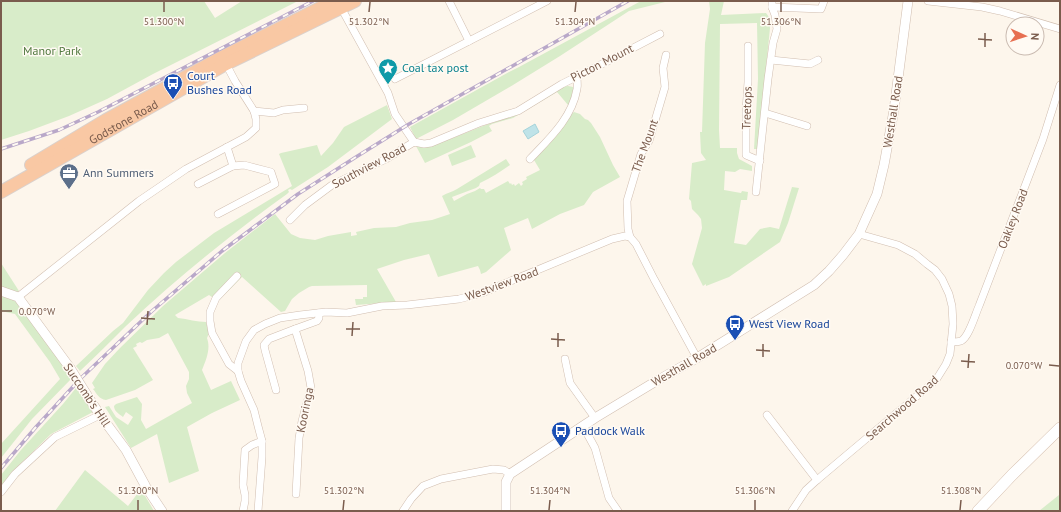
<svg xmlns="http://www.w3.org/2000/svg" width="1061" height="512" viewBox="0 0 1061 512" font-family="'PT Sans',sans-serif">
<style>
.green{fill:#d8ecc9}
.water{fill:#bfe3e8;stroke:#a5d3da}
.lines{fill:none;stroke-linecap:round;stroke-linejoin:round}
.minor-casing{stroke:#d1beb0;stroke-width:8}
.tertiary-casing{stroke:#d1beb0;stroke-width:10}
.secondary-casing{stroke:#d6c0b0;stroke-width:12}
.trunk-casing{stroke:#dad1cd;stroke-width:14}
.minor{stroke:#fff;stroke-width:7}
.tertiary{stroke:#fff;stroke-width:9}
.secondary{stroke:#fff;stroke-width:11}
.trunk{stroke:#f9c8a4;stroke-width:12}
.rail-casing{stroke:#b9a8c9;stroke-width:3.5}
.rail{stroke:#fffaf3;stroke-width:2;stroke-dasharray:6;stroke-linecap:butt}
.tertiary-bridge-casing{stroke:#d1beb0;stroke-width:10;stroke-linecap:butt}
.tertiary-bridge{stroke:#fff;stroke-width:9}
.ticks{fill:none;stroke:#7a5c4d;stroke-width:1.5}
.labels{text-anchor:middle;stroke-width:3;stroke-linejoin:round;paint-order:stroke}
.park-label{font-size:12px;fill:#537a41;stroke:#fffaf3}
.street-label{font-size:12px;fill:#7a5c4d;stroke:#fffaf3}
.culture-label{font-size:12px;fill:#0d838f;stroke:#fffaf3;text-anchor:start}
.transit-label{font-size:12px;fill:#164399;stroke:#fffaf3;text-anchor:start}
.service-label{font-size:12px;fill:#4e5e75;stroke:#fffaf3;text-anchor:start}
.ticks-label{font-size:10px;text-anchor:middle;fill:#7a5c4d;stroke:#fffaf3;stroke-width:3;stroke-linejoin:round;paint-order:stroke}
</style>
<rect width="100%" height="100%" fill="#fdf6ec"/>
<g class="green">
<polygon points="1,1 204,1 215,18 242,1 298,1 153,74 107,99 69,116 29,131 1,140"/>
<polygon points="641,1 669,1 629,11 560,56 513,85 453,120 416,139 410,127 509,72 519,67"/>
<polygon points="709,1 724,1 721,15 766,13 769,17 770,28 758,149 754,149 758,79 757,23 720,24 719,130 720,148 737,148 737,153 739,159 752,166 752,171 740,169 735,172 725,171 724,190 741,193 742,191 748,192 747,200 741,200 734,243 746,245 760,229 770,227 779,229 792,187 799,188 788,223 780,242 729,277 706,286 706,284 703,286 692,264 702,228 701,219 698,215 692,209 691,201 689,199 692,163 706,160 701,153 700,132 702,132 705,43 710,9"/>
<polygon points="568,86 573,87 574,90 568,107 568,105 557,92 513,118 492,124 489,126 492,131 471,142 425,163 416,146 424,147 435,145 483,126 513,116 561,87"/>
<path d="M387,105L392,119L328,167L292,190L290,189L288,190L289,192L287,194C230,235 176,279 126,326C111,341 96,356 80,371L76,366L113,331L123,323L148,290L164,273L176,262L214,233L292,186L279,154L281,153L317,145L321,156L333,143L344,127Z"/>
<path d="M574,112L580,114L585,119L588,120L591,123L600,137L613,165L620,177L593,192L584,205L560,214L532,229L528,218L504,228L511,250L486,272L481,274L480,270L478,266L438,277L429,254L404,260L377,269L396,302L356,305L355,299H363V297H367V285L312,286L309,287L299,293L292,299L285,311L281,312L242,277L218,301L209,295L175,315L178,318C188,319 197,322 206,322L209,333L207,338C211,349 206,360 202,370L211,390L231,381L240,400L212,413L187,427L199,471L169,483L157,434L131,448L105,407L109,406L116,417L128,425L133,417L126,412L123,417C119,414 114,411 114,406L116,404L137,397L142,404L141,420L146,429L192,403L187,393L186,386L189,379V372L168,333L159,338L147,340L142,343L140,342L136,344L137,346L133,348L153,380L135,390L106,400C99,399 97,394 93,389L95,388L92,383L105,364L120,348L163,306L225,253L275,214L291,234L300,238L315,240L328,236L351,232V236L357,235L356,232L374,228L396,227L410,223L432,220L450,214L442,196C447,193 452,192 457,189L506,159L510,165C500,172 491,178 480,183L479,186L476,188L452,197L454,201L467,194L475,191L480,188L481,189H484L486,193L508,181L510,184L511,183L512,185L514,184L515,186L519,183L521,186L523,184L522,182L527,179L526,177L540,170L534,160L535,157L569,116Z"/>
<polygon points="471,145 476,157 452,166 448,155"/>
<polygon points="1,263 19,291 16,293 1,287"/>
<polygon points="1,296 16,299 72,378 32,419 1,458 1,444 60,379 50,362 15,314 1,311"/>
<polygon points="76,388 93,412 51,434 11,473 1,486 1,475 21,450 63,404"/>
<polygon points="85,470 128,506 141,489 154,511 55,511"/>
<polygon points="1059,495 1060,497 1060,511 1039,511"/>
</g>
<polygon class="water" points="535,124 539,132 528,139 523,131"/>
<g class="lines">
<defs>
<g id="minor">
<polyline points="449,1 469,41"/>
<polyline points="928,1 982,7 1000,11 1060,29"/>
<polyline points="340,7 344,13 388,93 395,114 414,142"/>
<polyline points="772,7 821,9 824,1"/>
<polyline points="748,46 748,82 746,111 746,155 760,161"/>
<polyline points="771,60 810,64 818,60"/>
<polyline points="395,79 547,1"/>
<polyline points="254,111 274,113 283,110 304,108"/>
<polyline points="765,113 807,126"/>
<path d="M530,159C549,139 572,118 577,89C578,85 577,81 577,77"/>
<polyline points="198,184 233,166 227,147"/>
<polyline points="756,192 768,79 773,43 777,29 775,15 772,7 772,1"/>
<polyline points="218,214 275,184 271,172 244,165 233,166"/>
<polyline points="290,220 305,205 332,185 386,159 414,142 424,144 431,143 479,123 518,111 562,84 612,59 660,34"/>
<polyline points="630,237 628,229 627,201 641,154 649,141 665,87 663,68 666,55"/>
<polyline points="237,276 216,298 210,312 210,321 212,333 229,364 238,371 241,381 254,410 258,426 262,441 262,457 258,511"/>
<polyline points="18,297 139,201 186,169 246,137 256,128 256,119 254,111 235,81 226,64"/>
<path d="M951,342C955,342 958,342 961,341C969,337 975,315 979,306L1043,139L1060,85"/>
<polyline points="565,359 570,383 595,418"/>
<polyline points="238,371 238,363 246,341 254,330 265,324 280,318 300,315 326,312 347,313 382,306 407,305 459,299 482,293 612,239 625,236 630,237 636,244 654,279 697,358"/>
<polyline points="276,390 265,350 264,345 269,339 295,329"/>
<polyline points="767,415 817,480"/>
<polyline points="583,426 595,448 609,498 618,511"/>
<polyline points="1,492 15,474 55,437 100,415"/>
<polyline points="296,494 299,438 302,421 311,388 308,371 295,329 317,321 319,318 319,313"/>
<polyline points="243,511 245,501 245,495 243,485 245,450 252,445 262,441"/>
<polyline points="403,511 411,499 423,486 441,479 493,469 504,470 510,474"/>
<polyline points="792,511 806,490 817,480 936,380 946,364 950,354 953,324 952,306 949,294 942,279 935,270 927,264 915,254 898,245 859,234"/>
</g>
<g id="tertiary">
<polyline points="1,291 18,297 70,368"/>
<polyline points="85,392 100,415 126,450 146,487 162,511"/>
<polyline points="506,511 506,482 510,474 595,418 653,383 697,358 814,285 829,271 843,255 859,234 877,194 884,165 894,110 908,1"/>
</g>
<polyline id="secondary" points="978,511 1012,475 1060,428"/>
<g id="trunk">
<polyline points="31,165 106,120 222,57 334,1"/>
<path id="s1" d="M1,192L226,64L355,1"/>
</g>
</defs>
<use href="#minor" class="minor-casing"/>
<use href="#tertiary" class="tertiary-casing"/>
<use href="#secondary" class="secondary-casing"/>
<use href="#trunk" class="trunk-casing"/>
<use href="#minor" class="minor"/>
<use href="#tertiary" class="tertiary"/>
<use href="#secondary" class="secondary"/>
<use href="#trunk" class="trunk"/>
<defs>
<g id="rail">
<polyline points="1,149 59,130 98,112 313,1"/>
<polyline points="1,468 36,427 81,378 152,311 222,251 298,194 356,157 409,124 628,1"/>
</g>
</defs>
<use href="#rail" class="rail-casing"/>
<use href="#rail" class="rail"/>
<defs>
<polyline id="tertiary-bridge" points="70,368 85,392"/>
</defs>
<use href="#tertiary-bridge" class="tertiary-bridge-casing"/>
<use href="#tertiary-bridge" class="tertiary-bridge"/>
</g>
<path class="ticks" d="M164,12V2M369,12L370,2M575,12L576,2M781,12V2M978,39L992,40M985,47V33M2,311H12M141,318L155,319M147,325L148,311M346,329H360M352,336L353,322M551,339L565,340M558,347V333M756,350L770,351M763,357V344M961,361L975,362M1049,365L1059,366M968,368L969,354M138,510V500M343,510L344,500M549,510L550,500M755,510V500M960,510L961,500"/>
<defs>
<symbol id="sight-pin" viewBox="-11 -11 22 30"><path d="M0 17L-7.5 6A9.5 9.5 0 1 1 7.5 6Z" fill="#0f9aa8" stroke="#fffaf3"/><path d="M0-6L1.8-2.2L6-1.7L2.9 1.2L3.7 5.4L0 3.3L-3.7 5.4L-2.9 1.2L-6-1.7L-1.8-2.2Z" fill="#fff"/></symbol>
<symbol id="bus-pin" viewBox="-11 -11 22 30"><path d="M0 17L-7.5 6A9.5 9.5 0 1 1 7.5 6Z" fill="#1a4fb4" stroke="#fffaf3"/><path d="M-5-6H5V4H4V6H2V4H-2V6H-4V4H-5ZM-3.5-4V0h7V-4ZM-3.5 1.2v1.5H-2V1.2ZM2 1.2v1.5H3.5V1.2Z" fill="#fff"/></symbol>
<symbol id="office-pin" viewBox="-11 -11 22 30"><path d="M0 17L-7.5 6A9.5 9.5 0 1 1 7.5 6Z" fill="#5c6f8a" stroke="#fffaf3"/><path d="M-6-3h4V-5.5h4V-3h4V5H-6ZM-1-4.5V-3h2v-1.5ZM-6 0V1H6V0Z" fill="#fff"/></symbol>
</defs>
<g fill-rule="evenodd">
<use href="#sight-pin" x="377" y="57" width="22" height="30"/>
<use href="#bus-pin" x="162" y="72" width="22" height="30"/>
<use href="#office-pin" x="58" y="162" width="22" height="30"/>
<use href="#bus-pin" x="724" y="313" width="22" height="30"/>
<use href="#bus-pin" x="550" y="420" width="22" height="30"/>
</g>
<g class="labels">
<g class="park-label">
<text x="52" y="55">Manor Park</text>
</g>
<g class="street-label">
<text transform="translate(602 63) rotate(-27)" y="4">Picton Mount</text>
<text transform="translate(747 108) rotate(-88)" y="4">Treetops</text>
<text transform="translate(893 112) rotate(-81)" y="4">Westhall Road</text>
<text dy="4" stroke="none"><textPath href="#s1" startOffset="141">Godstone Road</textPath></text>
<text transform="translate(645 146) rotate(-70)" y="4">The Mount</text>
<text transform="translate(369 166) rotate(-28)" y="4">Southview Road</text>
<text transform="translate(1013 219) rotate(-69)" y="4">Oakley Road</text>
<text transform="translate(502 284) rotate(-20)" y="4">Westview Road</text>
<text transform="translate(684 365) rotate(-30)" y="4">Westhall Road</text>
<text transform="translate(87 395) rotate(56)" y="4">Succomb's Hill</text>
<text transform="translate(902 408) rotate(-41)" y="4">Searchwood Road</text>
<text transform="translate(305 410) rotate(-79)" y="4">Kooringa</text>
</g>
<g class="culture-label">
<text x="402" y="72">Coal tax post</text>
</g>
<g class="transit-label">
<text x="187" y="80">Court<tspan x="187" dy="14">Bushes Road</tspan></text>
<text x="749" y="328">West View Road</text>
<text x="575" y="435">Paddock Walk</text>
</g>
<g class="service-label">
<text x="83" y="177">Ann Summers</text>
</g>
</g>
<g class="ticks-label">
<text x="164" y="25">51.300°N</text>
<text x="369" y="25">51.302°N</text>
<text x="575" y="25">51.304°N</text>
<text x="781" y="25">51.306°N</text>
<text x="37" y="315">0.070°W</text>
<text x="1024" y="369">0.070°W</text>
<text x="138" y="494">51.300°N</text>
<text x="344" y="494">51.302°N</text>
<text x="550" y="494">51.304°N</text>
<text x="755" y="494">51.306°N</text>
<text x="961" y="494">51.308°N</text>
</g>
<rect width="1061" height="512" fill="none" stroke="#7a5c4d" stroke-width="4"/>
<g transform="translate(1025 36) rotate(93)"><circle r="19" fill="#fffaf3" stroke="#cabbb1"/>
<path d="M0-3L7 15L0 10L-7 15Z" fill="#e76f51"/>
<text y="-6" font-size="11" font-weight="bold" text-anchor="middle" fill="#7a5c4d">N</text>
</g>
</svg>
